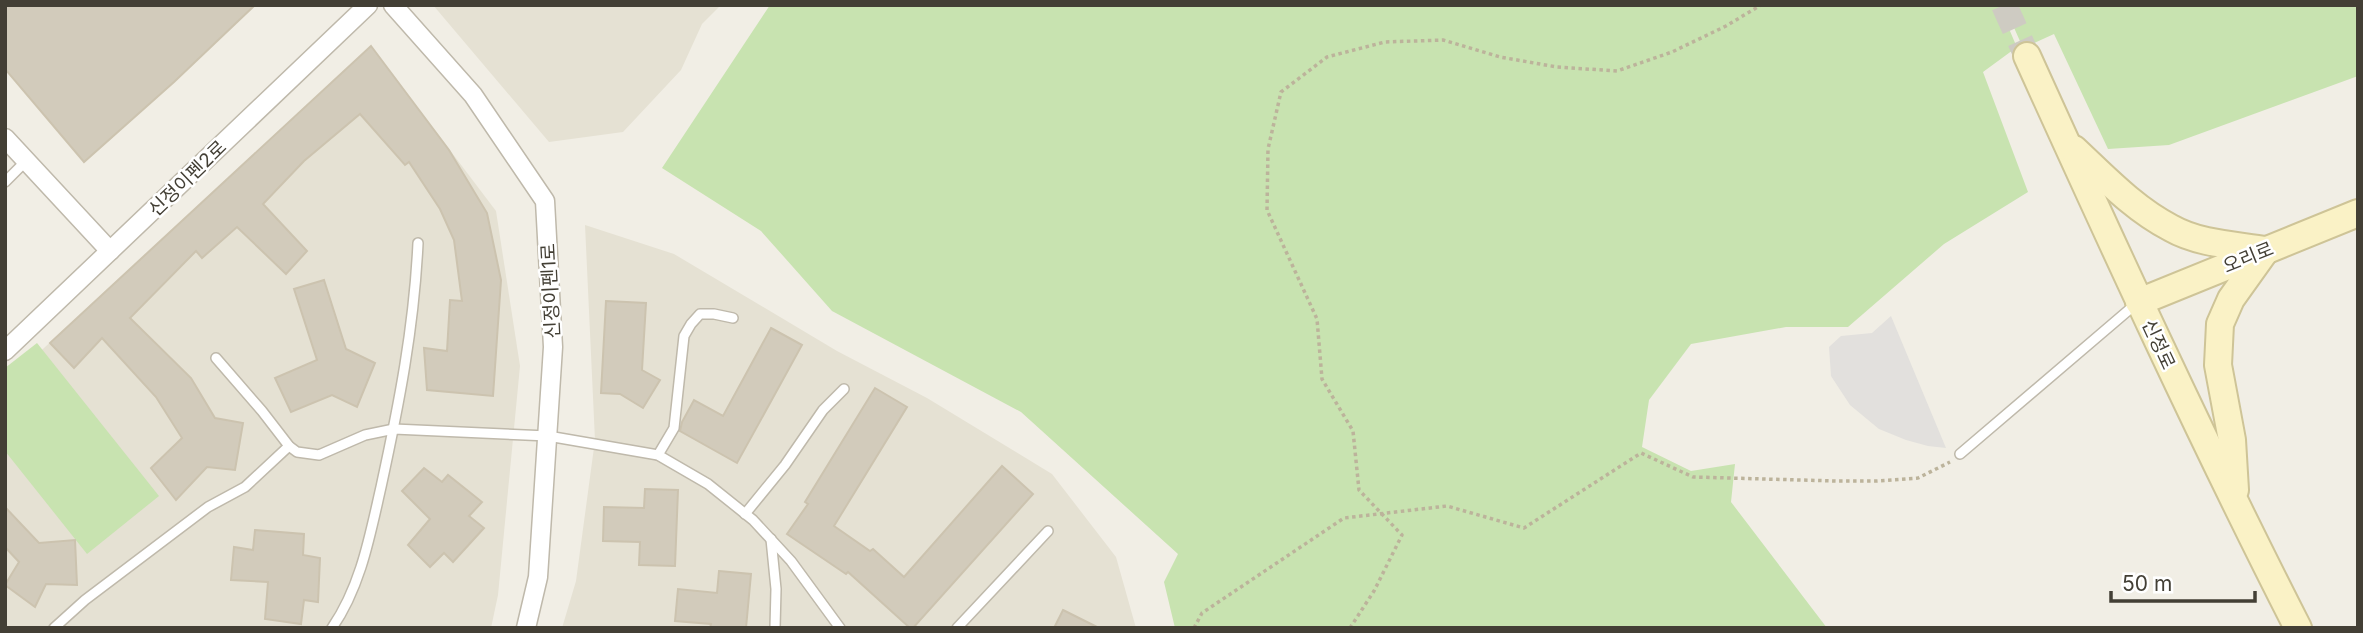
<svg xmlns="http://www.w3.org/2000/svg" width="2363" height="633" viewBox="0 0 2363 633" font-family="Inter,'Noto Sans KR',sans-serif">
<style>
.residential{fill:#e5e1d3}
.green{fill:#c8e3b0}
.parking{fill:#e2e0dd}
.building{fill:#d2cbbb;stroke:#ccc3af;stroke-width:2}
.lines{fill:none;stroke-linecap:round;stroke-linejoin:round}
.secondary-tunnel{stroke:#cecbc2;stroke-width:26;stroke-dasharray:26 13;stroke-linecap:butt}
.service-casing{stroke:#bfb9ab;stroke-width:12}
.minor-casing{stroke:#bfb9ab;stroke-width:21}
.secondary-casing{stroke:#cec497;stroke-width:30}
.path{stroke:#bcb39b;stroke-width:3.5;stroke-dasharray:3.5 3.5;stroke-linecap:butt}
.service{stroke:#fff;stroke-width:9}
.minor{stroke:#fff;stroke-width:18}
.secondary{stroke:#faf2c6;stroke-width:26}
.labels{text-anchor:middle;stroke-width:5;stroke-linejoin:round;paint-order:stroke}
.street-label{font-size:19px;fill:#433f35;stroke:#fff}
</style>
<rect width="100%" height="100%" fill="#f1eee5"/>
<g class="residential">
<polygon points="433,5 721,5 702,24 681,70 623,132 549,142"/>
<polygon points="371,46 496,211 520,366 498,595 491,628 5,628 5,384"/>
<polygon points="585,225 674,254 837,351 927,398 1052,474 1116,557 1136,628 562,628 576,581 595,440"/>
</g>
<g class="green">
<polygon points="770,5 1999,5 2018,50 2013,50 1983,72 2028,192 1944,244 1848,327 1786,327 1691,344 1649,400 1642,447 1691,471 1735,464 1731,502 1827,628 1175,628 1164,582 1178,554 1021,412 832,311 761,231 662,168"/>
<polygon points="2004,5 2358,5 2358,76 2169,145 2108,149 2054,34 2023,48"/>
<polygon points="37,343 159,496 87,554 5,451 5,368"/>
</g>
<polygon class="parking" points="1891,316 1946,448 1928,446 1906,440 1879,429 1850,405 1831,376 1829,347 1841,336 1872,333"/>
<g class="building">
<polygon points="5,5 255,5 174,82 84,162 5,69"/>
<polygon points="371,46 449,150 487,213 501,280 493,396 427,390 424,348 447,351 450,300 462,301 454,240 440,209 409,162 405,165 360,114 304,161 263,204 307,251 286,274 237,227 202,258 196,251 130,318 191,378 215,418 243,423 235,470 207,467 176,500 151,468 182,438 156,397 102,338 74,368 50,343"/>
<polygon points="324,280 346,349 375,363 357,407 332,395 291,412 275,378 317,360 294,289"/>
<polygon points="606,301 646,303 642,370 660,380 643,408 620,394 601,393"/>
<polygon points="771,328 802,345 737,463 680,431 682,422 694,400 723,416"/>
<polygon points="875,388 907,407 834,526 870,551 873,549 904,577 1002,466 1033,494 913,628 910,628 848,572 846,574 787,534 808,504 805,502"/>
<polygon points="424,468 442,482 448,475 482,502 469,516 484,528 453,562 444,553 430,567 408,545 430,519 402,491"/>
<polygon points="645,489 678,490 675,566 639,565 640,542 603,541 604,507 644,508"/>
<polygon points="5,507 39,543 75,540 77,585 46,584 35,607 5,585 19,562 5,547"/>
<polygon points="255,530 304,534 303,555 320,558 318,602 304,600 301,624 265,619 268,582 231,580 234,547 253,550"/>
<polygon points="719,571 751,574 746,628 710,628 711,624 675,621 678,589 717,593"/>
<polygon points="1063,610 1099,628 1054,628"/>
</g>
<g class="lines">
<polyline class="secondary-tunnel" points="2004,5 2027,56"/>
<defs>
<g id="service">
<polyline points="5,182 26,161"/>
<polyline points="216,358 262,411 289,446 297,452 319,455 365,435 394,429 548,436 658,455 708,484 753,520 791,561 840,628"/>
<polyline points="1960,454 2137,303"/>
<polyline points="658,455 674,428 684,336 691,324 700,314 714,314 733,318"/>
<polyline points="745,514 785,465 823,410 844,389"/>
<polyline points="771,539 776,589 775,628"/>
<polyline points="54,628 85,600 208,507 245,487 289,446"/>
<path d="M332,628C361,586 370,535 381,487C399,404 414,328 418,243"/>
<polyline points="957,628 1048,531"/>
</g>
<g id="minor">
<polyline points="393,5 473,95 545,201 553,347 538,577 526,628"/>
<polyline points="5,138 110,251"/>
<polyline points="5,351 368,5"/>
</g>
<g id="secondary">
<path d="M2027,56C2114,248 2202,440 2298,628"/>
<path d="M2074,149C2104,177 2134,209 2171,228C2199,244 2235,245 2266,250L2231,299L2220,324L2218,365L2232,440L2235,490"/>
<polyline points="2139,302 2358,213"/>
</g>
</defs>
<use href="#service" class="service-casing"/>
<use href="#minor" class="minor-casing"/>
<use href="#secondary" class="secondary-casing"/>
<g class="path">
<polyline points="1194,628 1202,613 1344,518 1447,506 1524,528 1641,453 1693,477 1836,481 1876,481 1918,478 1950,462"/>
<polyline points="1350,628 1374,591 1402,535 1359,490 1353,431 1322,379 1317,319 1267,210 1268,149 1281,92 1327,57 1385,42 1443,40 1500,57 1557,67 1617,71 1672,52 1726,26 1761,5"/>
</g>
<use href="#service" class="service"/>
<use href="#minor" class="minor"/>
<use href="#secondary" class="secondary"/>
</g>
<g class="labels">
<g class="street-label">
<text transform="translate(187 178) rotate(-44)" y="7">신정이펜2로</text>
<text transform="translate(2248 257) rotate(-22)" y="7">오리로</text>
<text transform="translate(550 291) rotate(-93)" y="7">신정이펜1로</text>
<text transform="translate(2159 344) rotate(65)" y="7">신정로</text>
</g>
</g>
<rect width="2363" height="633" fill="none" stroke="#433f35" stroke-width="14"/>
<path d="M2111 591v10h144v-10" fill="none" stroke="#433f35" stroke-width="3.5"/>
<text x="2122" y="591" font-size="21" fill="#433f35" stroke="#ffffff" stroke-width="5" paint-order="stroke">50 m</text>
</svg>
